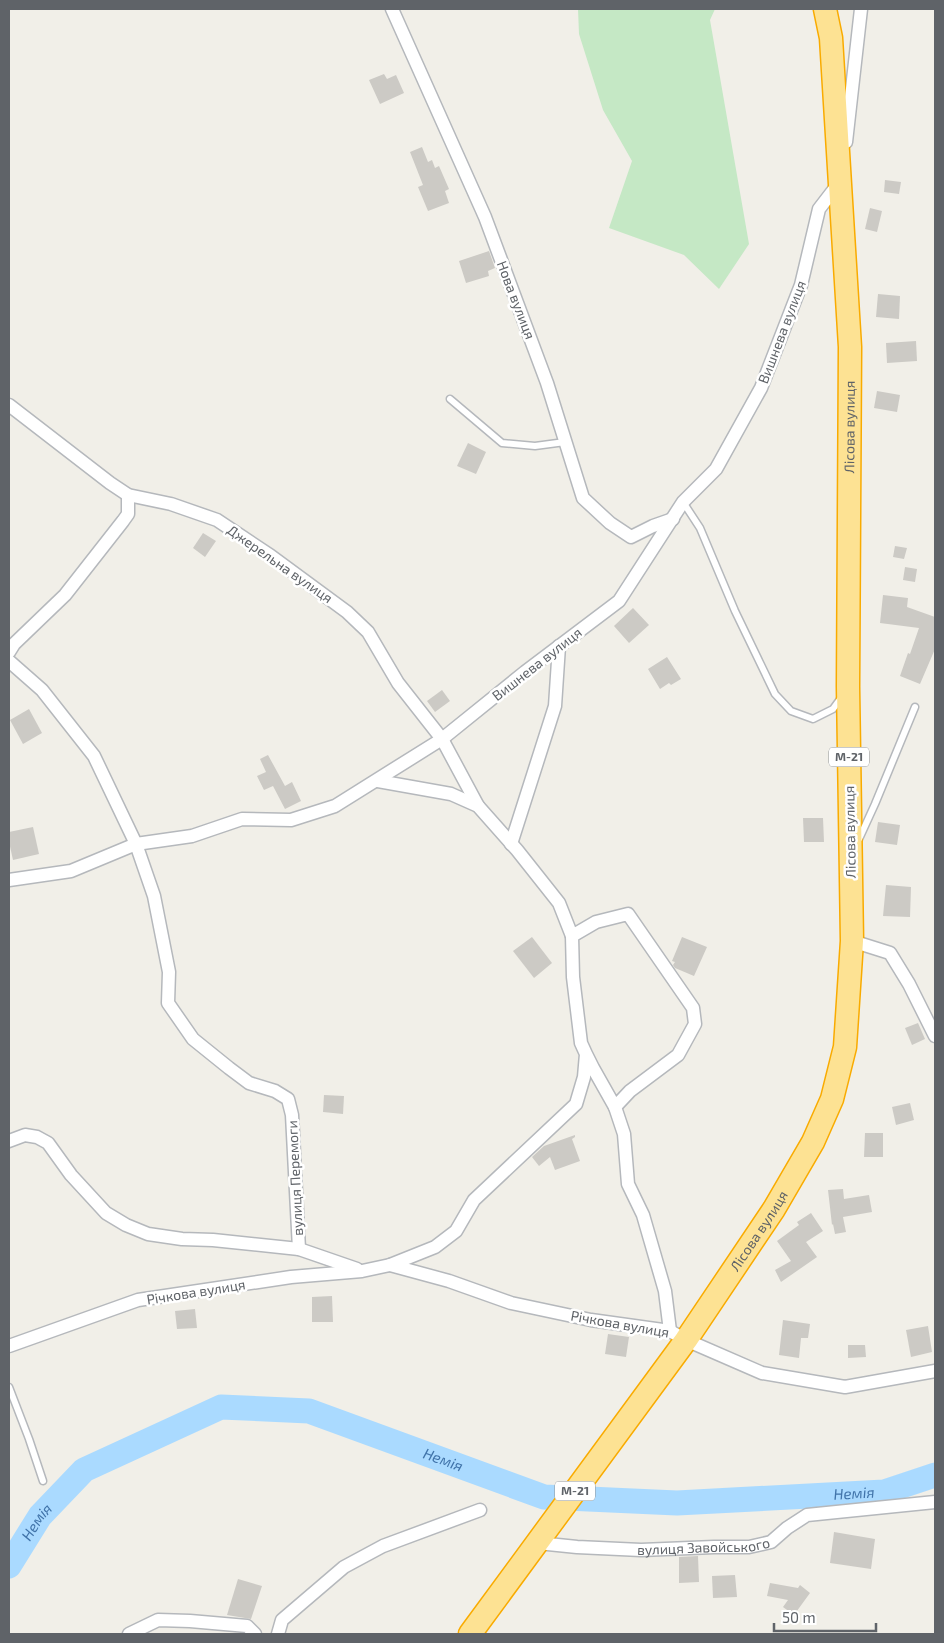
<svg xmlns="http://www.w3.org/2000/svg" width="944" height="1643" viewBox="0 0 944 1643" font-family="'Exo 2',sans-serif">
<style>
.green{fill:#c5e8c5}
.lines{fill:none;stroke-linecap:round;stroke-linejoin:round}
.river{stroke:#aadaff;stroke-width:25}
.building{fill:#cccac5}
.lane-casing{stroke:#b5b8bc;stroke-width:9}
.street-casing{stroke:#b5b8bc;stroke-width:15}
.highway-casing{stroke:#f9ab00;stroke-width:25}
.lane{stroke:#fff;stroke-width:6}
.street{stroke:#fff;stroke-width:12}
.highway{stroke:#fde293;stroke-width:22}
.labels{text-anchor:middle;stroke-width:5;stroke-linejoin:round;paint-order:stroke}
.shield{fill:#fff;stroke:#8f9295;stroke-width:1}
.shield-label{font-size:12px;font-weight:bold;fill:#5f6368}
.street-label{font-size:14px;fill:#5f6368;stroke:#fff}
.water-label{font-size:15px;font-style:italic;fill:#4174aa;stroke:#fff}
</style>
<rect width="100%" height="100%" fill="#f1efe8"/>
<polygon class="green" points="578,9 715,9 710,20 749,244 719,289 684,255 609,228 632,161 603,110 579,34"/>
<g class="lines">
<path class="river" id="s1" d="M9,1566L40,1516L84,1470L221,1407L309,1411L544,1497L677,1503L884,1492L935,1475"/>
</g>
<g class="building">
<polygon points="384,74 387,79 396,75 404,93 380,104 369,80"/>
<polygon points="422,147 428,162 432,160 435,168 439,166 449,189 445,191 449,203 428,211 418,187 423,185 410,152"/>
<polygon points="885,180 901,182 899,194 884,192"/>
<polygon points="870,208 882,211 877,232 865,229"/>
<polygon points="489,251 495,268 488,271 489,276 466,283 459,261"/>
<polygon points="878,294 900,296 899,319 876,317"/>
<polygon points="916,341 917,361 887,363 886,343"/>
<polygon points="877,391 900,395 897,412 874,408"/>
<polygon points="468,443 486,452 476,474 457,466"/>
<polygon points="203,533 216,541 205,557 193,548"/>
<polygon points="895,546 907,548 904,559 893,557"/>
<polygon points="905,567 917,569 915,582 903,580"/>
<polygon points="883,595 908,598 907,607 935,617 935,649 920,684 900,676 908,653 910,654 919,628 880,623"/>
<polygon points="633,608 649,625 629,643 614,626"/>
<polygon points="667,657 681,679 671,685 669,683 660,689 648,669"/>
<polygon points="442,690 450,701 435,712 427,701"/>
<polygon points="29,709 42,733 23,744 10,720"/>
<polygon points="268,755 285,786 292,782 301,801 285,809 273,786 264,790 257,776 266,772 260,759"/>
<polygon points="803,818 823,818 824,842 804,842"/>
<polygon points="878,822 900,825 897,845 875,842"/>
<polygon points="33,827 39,854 13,860 9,842 9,832"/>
<polygon points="886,885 911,887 910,917 883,916"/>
<polygon points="532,937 552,963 534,978 513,951"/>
<polygon points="682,937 707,947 694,976 675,968 673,965 675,962 672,961"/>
<polygon points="918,1023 925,1039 912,1045 905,1028"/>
<polygon points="324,1095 344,1096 343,1114 323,1112"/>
<polygon points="910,1103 914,1120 896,1125 892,1107"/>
<polygon points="865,1133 883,1133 883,1157 864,1157"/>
<polygon points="575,1135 575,1137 572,1139 580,1161 555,1170 550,1157 539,1166 532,1157 544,1146"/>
<polygon points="843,1189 844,1199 869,1195 872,1212 843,1217 846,1232 835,1234 833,1224 832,1225 828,1190"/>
<polygon points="811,1213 823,1231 806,1242 817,1257 781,1282 775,1270 791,1261 777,1241 799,1225 797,1222"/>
<polygon points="332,1296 333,1322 312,1322 312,1297"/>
<polygon points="195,1309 197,1328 177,1329 175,1311"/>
<polygon points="783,1320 810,1324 808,1338 801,1338 799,1358 779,1355"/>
<polygon points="928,1326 932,1352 911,1357 906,1330"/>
<polygon points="608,1334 629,1337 626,1357 605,1354"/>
<polygon points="848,1345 865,1345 866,1357 848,1358"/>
<polygon points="834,1532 875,1539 871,1569 830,1563"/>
<polygon points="698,1556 699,1582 679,1583 679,1557"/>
<polygon points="735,1575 737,1597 713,1598 712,1576"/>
<polygon points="238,1579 262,1586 251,1619 227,1615"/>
<polygon points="770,1583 798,1588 800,1585 810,1593 794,1615 783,1607 788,1600 767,1596"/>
</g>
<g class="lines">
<defs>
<g id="lane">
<polyline points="450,399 502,443 535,446 565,442"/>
<polyline points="683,502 700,528 735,611 775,694 791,711 813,719 833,709 841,698"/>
<polyline points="859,839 875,804 915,707"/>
<polyline points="9,1387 29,1439 43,1481"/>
</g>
<g id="street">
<polyline points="392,9 485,217 547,383 583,498 610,523 631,537 653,526 673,519"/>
<polyline points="846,142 861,9"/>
<polyline points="9,405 110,483 128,495 171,504 217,520 271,556 347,612 368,632 398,683 442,739 478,806"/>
<polyline points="9,652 14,644 65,595 123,521 128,514 128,495"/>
<polyline points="9,661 42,690 94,756 136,844 154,896 169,972 168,1003 193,1039 229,1068 249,1083 275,1091 288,1099 292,1115 299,1249"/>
<polyline points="378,781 451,794 478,806 517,850 559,903 572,936"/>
<polyline points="511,844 555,706 559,646"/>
<polyline points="9,880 71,871 136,844 192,836 242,819 291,820 335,806 442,739 525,672 619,601 683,502 716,469 761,388 801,285 819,209 839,183"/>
<polyline points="852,941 890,953 909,984 935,1036"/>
<polyline points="615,1107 624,1134 628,1184 643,1215 665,1291 670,1331"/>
<polyline points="9,1141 25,1135 37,1137 48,1143 71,1175 106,1213 126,1225 148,1234 182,1239 213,1240 299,1249 357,1269"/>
<polyline points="390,1265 449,1281 511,1303 591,1320 670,1331 686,1340 762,1373 845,1387 935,1371"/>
<polyline points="9,1346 138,1300 291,1277 362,1271 390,1265 435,1247 456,1231 474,1200 576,1104 584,1077 586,1054 581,1043 573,977 572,936 596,922 628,914 693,1008 695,1024 678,1055 630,1091 615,1107 593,1068 586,1054"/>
<path id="s2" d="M538,1543L577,1547L641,1550L714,1547H749L771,1542L787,1528L807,1515L935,1502"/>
<polyline points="129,1634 158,1620 190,1621 247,1626 255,1634"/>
<polyline points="278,1634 282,1620 344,1567 383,1546 480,1510"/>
</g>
<g id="highway">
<path id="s3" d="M470,1634L686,1340L774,1209L813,1142L832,1099L845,1047L852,941L848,687L850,347L831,38L825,9"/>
</g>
</defs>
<use href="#lane" class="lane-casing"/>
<use href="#street" class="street-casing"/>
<use href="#highway" class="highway-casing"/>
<use href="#lane" class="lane"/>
<use href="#street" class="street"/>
<use href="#highway" class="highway"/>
</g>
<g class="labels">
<g class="shield">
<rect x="829" y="747.5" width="40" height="19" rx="4"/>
<rect x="555" y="1481.5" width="40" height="19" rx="4"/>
</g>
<g class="shield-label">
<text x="849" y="761">М-21</text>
<text x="575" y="1495">М-21</text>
</g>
<g class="street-label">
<text transform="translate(516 300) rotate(69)" y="5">Нова вулиця</text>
<text transform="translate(782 332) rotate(-69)" y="5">Вишнева вулиця</text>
<text dy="5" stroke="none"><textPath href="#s3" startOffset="1321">Лісова вулиця</textPath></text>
<text transform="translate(280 564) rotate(35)" y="5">Джерельна вулиця</text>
<text transform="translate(537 664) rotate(-38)" y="5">Вишнева вулиця</text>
<text transform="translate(850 832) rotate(-91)" y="5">Лісова вулиця</text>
<text transform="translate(295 1178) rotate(-93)" y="5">вулиця Перемоги</text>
<text dy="5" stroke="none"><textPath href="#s3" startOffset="496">Лісова вулиця</textPath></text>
<text transform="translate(196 1292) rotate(-9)" y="5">Річкова вулиця</text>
<text transform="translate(620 1324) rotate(10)" y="5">Річкова вулиця</text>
<text dy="5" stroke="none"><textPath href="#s2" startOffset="166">вулиця Завойського</textPath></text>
</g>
<g class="water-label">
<text dy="5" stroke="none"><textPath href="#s1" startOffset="504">Немія</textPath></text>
<text dy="5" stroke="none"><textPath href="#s1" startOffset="922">Немія</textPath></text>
<text dy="5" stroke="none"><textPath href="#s1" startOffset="52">Немія</textPath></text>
</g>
</g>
<rect width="944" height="1643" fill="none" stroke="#5f6368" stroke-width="20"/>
<path d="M774 1623v8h102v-8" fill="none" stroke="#5f6368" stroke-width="2.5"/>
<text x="782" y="1623" font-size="15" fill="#5f6368" stroke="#ffffff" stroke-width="4" paint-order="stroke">50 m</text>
</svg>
